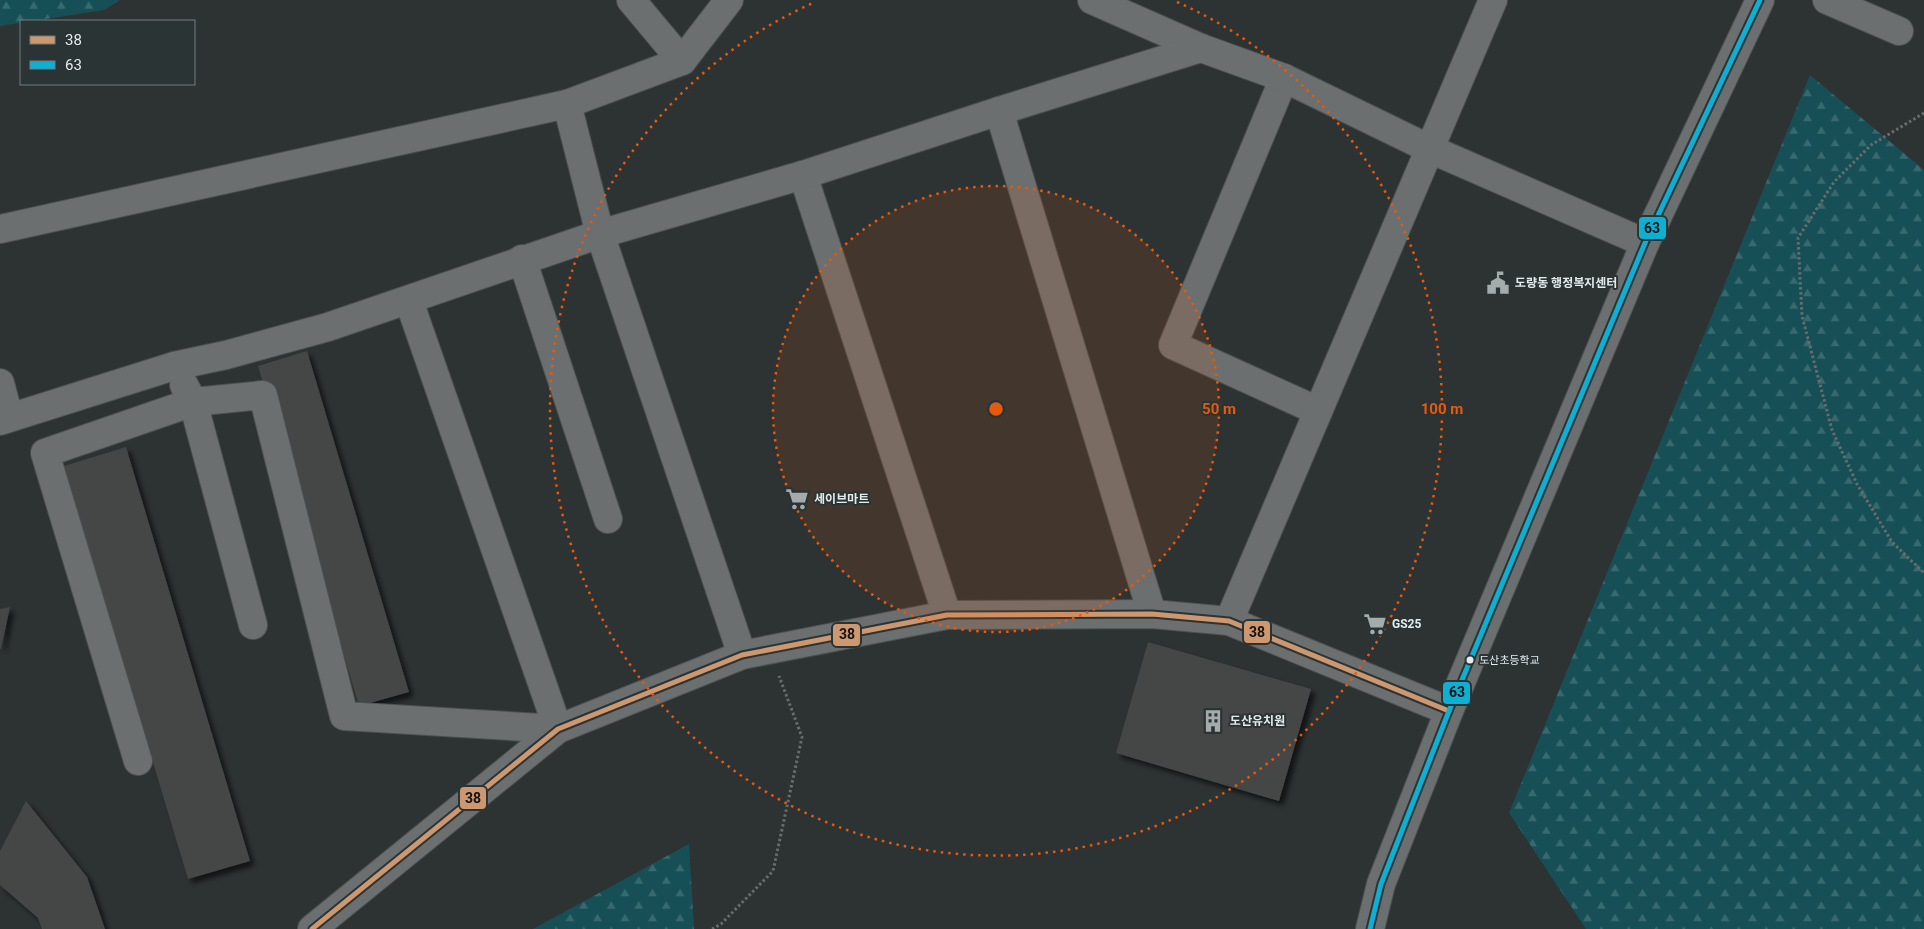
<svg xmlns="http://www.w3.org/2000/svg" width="1924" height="929" viewBox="0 0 1924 929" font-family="Roboto,'Noto Sans KR',sans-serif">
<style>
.forest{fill:url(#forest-firs)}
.building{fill:#454647;filter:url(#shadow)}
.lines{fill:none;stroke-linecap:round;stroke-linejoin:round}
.minor-casing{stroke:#4b5051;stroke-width:30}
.path{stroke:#686c6d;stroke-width:3;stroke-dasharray:2.5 2.5;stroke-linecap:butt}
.minor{stroke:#6c6f6f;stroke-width:28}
.bus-1-casing{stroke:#2b3435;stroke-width:9}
.bus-2-casing{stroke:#2b3435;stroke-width:9}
.bus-1{stroke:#cd976f;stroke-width:5}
.bus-2{stroke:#0dafd3;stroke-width:5}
.ring{fill:none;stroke:#e8590c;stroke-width:2.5;stroke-dasharray:2.5 5}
.bus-dot{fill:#e5eaeb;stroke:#2b3435;stroke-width:2}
.labels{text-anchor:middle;stroke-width:4;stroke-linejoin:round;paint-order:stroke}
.bus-label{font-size:11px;fill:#e5eaeb;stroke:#2b3435;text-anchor:start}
.poi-label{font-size:12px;font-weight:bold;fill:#e5eaeb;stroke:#2b3435;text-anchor:start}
.centre{fill:#e8590c;stroke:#2b3435;stroke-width:2.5}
.ring-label{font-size:15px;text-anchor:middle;font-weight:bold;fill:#e8590c;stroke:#2b3435;stroke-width:4;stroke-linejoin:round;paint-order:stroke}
.line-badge{stroke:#2b3435;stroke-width:2}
.pale-badge-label{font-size:14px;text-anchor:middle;font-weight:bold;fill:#111}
</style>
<defs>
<pattern id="forest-firs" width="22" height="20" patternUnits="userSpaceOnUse" patternTransform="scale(1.25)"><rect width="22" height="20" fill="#165056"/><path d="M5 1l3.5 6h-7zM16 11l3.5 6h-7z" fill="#38696e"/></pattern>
<filter id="shadow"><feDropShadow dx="4.5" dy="4.5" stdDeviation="2.5" flood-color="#0009"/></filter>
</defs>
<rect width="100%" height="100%" fill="#2d3233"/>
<g class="forest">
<polygon points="0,0 120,0 104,10 0,26"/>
<polygon points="1810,75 1924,170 1924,929 1586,929 1509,813"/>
<polygon points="689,844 694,929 533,929"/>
</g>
<g class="building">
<polygon points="307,351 409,692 359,706 258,366"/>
<polygon points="126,447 250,861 188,879 64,466"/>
<polygon points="10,607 1,649 0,649 0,609"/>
<polygon points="1148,642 1311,689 1279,801 1116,753"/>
<polygon points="26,801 87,877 105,929 42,929 38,918 0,885 0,851"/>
</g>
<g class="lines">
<defs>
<g id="minor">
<polyline points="631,0 682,61"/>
<polyline points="1092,0 1201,48"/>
<polyline points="1827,0 1899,31"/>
<polyline points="1284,78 1173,345 1318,411"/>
<polyline points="803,175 947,615"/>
<polyline points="0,229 567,104 682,61 729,0"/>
<polyline points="522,259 608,519"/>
<polyline points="0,383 9,417"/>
<polyline points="184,385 193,402 253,625"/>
<polyline points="0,421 174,366 226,355 328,327 600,234 567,104"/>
<polyline points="1152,614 999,111 1201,48 1284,78 1430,149 1645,243"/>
<polyline points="1229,621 1493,0"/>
<polyline points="742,655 600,234 803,175 999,111"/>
<polyline points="138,761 45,453 193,402 263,395 344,716 558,729 409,301"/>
<polyline points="312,929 558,729 742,655 947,615 1152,614 1229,621 1449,711"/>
<polyline points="1370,929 1381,884 1449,711 1645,243 1760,0"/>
</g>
</defs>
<use href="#minor" class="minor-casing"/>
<g class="path">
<polyline points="1924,113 1871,145 1834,182 1798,238 1802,316 1832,430 1857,484 1892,542 1924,573"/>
<polyline points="712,929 721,924 773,871 802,737 779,676"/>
</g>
<use href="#minor" class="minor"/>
<defs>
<polyline id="bus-1" points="312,929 558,729 742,655 947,615 1152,614 1229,621 1449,711"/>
<polyline id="bus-2" points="1370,929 1381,884 1449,711 1645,243 1760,0"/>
</defs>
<use href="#bus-1" class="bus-1-casing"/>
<use href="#bus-2" class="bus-2-casing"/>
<use href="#bus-1" class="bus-1"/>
<use href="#bus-2" class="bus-2"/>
</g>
<circle cx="996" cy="409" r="223" fill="#e8590c" fill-opacity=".12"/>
<g class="ring">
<circle cx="996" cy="409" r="223"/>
<path d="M1177 2A446 446 0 1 1 815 2"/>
</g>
<defs>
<symbol id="civic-bare" viewBox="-9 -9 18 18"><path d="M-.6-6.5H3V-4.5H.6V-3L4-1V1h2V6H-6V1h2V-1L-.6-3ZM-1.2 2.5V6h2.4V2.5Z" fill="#a5aaab" stroke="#2b3435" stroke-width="2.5" paint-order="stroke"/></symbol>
<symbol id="supermarket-bare" viewBox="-9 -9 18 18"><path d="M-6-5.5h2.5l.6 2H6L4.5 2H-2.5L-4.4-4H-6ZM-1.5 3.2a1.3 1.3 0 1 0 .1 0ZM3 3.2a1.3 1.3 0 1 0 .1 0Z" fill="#a5aaab" stroke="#2b3435" stroke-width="2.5" paint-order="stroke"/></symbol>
<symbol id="building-bare" viewBox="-9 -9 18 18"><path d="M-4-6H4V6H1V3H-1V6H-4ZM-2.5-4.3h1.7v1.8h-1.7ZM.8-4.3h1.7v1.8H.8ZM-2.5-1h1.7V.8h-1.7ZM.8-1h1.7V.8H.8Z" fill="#a5aaab" stroke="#2b3435" stroke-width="2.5" paint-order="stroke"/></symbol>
</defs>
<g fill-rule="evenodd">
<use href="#civic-bare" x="1482" y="267" width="32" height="32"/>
<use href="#supermarket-bare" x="781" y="483" width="32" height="32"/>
<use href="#supermarket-bare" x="1359" y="608" width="32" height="32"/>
<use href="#building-bare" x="1197" y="705" width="32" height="32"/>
</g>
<circle class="bus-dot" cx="1470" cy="660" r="4.5"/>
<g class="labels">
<g class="bus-label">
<text x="1479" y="664">도산초등학교</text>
</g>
<g class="poi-label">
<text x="1515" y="287">도량동 행정복지센터</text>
<text x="814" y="503">세이브마트</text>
<text x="1392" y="628">GS25</text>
<text x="1230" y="725">도산유치원</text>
</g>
</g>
<circle cx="996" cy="409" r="8" class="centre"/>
<g class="ring-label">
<text x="1219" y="414">50 m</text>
<text x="1442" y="414">100 m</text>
</g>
<g class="line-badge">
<rect x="1638" y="216" width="29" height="24" rx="5" fill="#0dafd3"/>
<rect x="1243" y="620" width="28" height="24" rx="5" fill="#cd976f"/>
<rect x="832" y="623" width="29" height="24" rx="5" fill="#cd976f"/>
<rect x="1442" y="681" width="29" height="24" rx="5" fill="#0dafd3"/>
<rect x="459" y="786" width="28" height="24" rx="5" fill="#cd976f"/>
</g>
<g class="pale-badge-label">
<text x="1652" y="233">63</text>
<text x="1257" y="637">38</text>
<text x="847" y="639">38</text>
<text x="1457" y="697">63</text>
<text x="473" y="803">38</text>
</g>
<rect x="20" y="20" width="175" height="65" fill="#2b3435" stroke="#757d7e"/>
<rect x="30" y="36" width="25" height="8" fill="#cd976f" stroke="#757d7e"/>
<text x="65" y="45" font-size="15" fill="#e5eaeb">38</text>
<rect x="30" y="61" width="25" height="8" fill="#0dafd3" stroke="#757d7e"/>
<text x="65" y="70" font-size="15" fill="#e5eaeb">63</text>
</svg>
